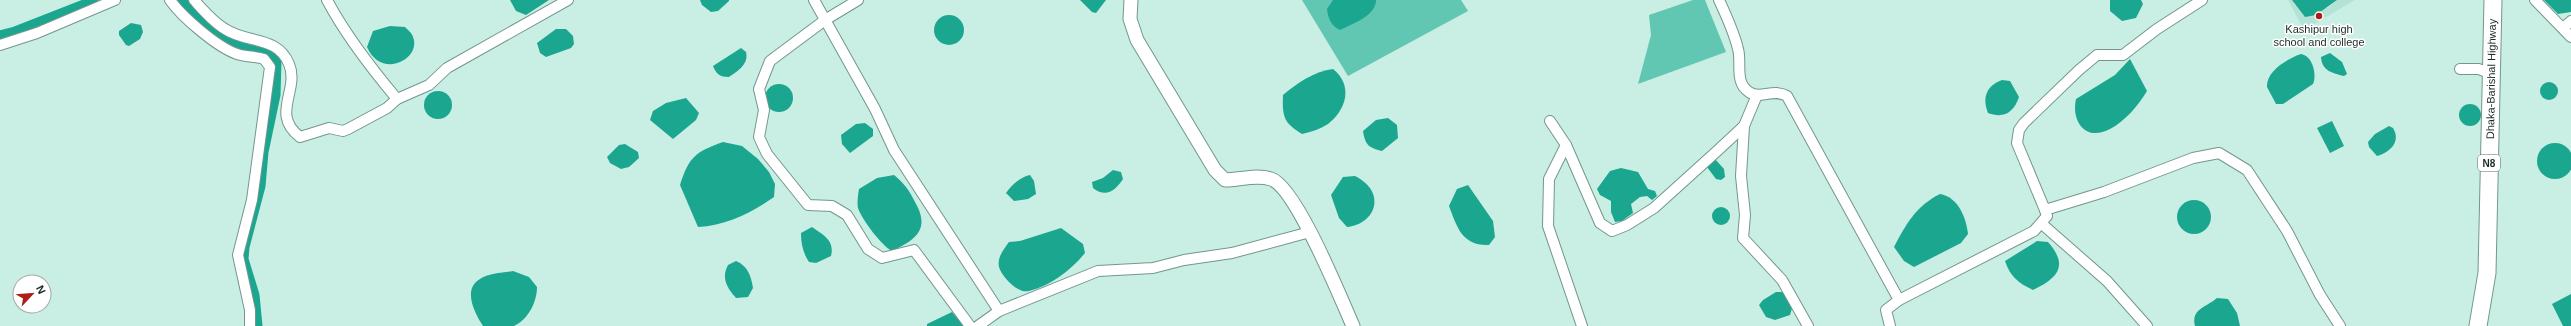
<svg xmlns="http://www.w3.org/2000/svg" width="2571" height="326" viewBox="0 0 2571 326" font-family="Helvetica,sans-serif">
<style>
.built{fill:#b5e2d6}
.green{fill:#62c7b2}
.water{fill:#1ba68f}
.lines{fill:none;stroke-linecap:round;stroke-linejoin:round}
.canal{stroke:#1ba68f;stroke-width:9}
.minor-casing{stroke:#74968d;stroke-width:12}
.tertiary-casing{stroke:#74968d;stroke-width:15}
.trunk-casing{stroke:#74968d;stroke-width:19}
.minor{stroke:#fff;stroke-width:10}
.tertiary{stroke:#fff;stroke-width:13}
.trunk{stroke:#fff;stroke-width:17}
.poi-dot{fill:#ae1e18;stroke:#fff;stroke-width:1.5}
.labels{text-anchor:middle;stroke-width:3;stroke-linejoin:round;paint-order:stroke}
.shield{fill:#fff;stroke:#616b68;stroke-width:1}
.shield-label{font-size:10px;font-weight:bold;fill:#1d2b27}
.poi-label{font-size:11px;fill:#1d2b27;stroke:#fff}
.street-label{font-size:11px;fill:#1d2b27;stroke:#fff}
</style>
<rect width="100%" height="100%" fill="#c9eee4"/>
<polygon class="built" points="2288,0 2292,0 2296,6 2328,8 2337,0 2355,0 2304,30"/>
<g class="green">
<polygon points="1302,0 1461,0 1468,11 1348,76"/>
<polygon points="1693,0 1705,0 1726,52 1638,84 1651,35 1649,15"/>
</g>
<g class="water">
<polygon points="510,0 549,0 526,15 516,11"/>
<polygon points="700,0 729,0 729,1 718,11 711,12 702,5"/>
<polygon points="1080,0 1106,0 1096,13 1092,12"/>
<path d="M1333,0H1376C1376,16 1352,24 1340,30C1331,26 1328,18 1327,9Z"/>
<polygon points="2110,0 2141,0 2143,4 2136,18 2122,21 2110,11"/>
<polygon points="2292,0 2337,0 2316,15 2305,17"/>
<polygon points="2544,0 2571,0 2571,12 2558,14"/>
<circle cx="949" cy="30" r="15"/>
<polygon points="131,23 141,25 143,32 140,39 129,46 126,45 119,35 119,31"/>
<path d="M390,26L405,27C408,30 412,33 413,37C422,59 381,80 367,47L373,31Z"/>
<polygon points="556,29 566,29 573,36 574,44 571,48 546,57 540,53 537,43"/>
<path d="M741,48L746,52C749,64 738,71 729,77C720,77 716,74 713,66Z"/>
<path d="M2330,53L2342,62L2347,74L2344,76C2332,73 2322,71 2321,57Z"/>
<path d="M2301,54C2313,56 2317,75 2313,84L2283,104H2276L2267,87C2266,71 2287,59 2301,54Z"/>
<path d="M2130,59L2147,91C2139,105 2124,122 2110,129C2086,142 2071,122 2076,99L2115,75Z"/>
<path d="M1333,69C1353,85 1347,109 1328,124C1320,129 1311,132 1302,134C1284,123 1282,117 1283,95C1297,83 1315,71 1333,69Z"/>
<path d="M2002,80L2010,81L2019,97C2014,112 2004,119 1988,113C1982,98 1986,86 2002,80Z"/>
<circle cx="2549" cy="91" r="9"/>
<circle cx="779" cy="98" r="14"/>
<circle cx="438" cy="105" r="14"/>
<polygon points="686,98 699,113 696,120 673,139 650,120 653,111 666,103"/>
<circle cx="2470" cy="115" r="11"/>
<path d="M1388,118L1397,125L1398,138L1382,151C1369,148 1365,145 1363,131L1376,120Z"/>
<polygon points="2332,121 2344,146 2330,153 2317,128"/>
<polygon points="865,123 873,129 873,136 850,153 842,144 841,135 856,124"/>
<path d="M2389,126L2393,128C2401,141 2391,152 2377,156L2369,147L2368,142L2375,134Z"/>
<path d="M723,142L742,146L758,159L769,172L775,184L774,197C751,213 727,225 698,227L680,185C689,156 696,152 723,142Z"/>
<circle cx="2555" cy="161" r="18"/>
<polygon points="625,144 638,152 639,158 629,167 621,169 610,163 607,157 619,145"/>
<polygon points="1715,159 1724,169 1725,177 1721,180 1716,179 1707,167 1708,162"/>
<polygon points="1621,168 1638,172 1648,189 1655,191 1657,196 1652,200 1647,196 1640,197 1631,204 1633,213 1622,221 1615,222 1611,212 1611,201 1600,195 1597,189 1610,171"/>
<path d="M1113,170L1121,172L1123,179C1115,191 1106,198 1093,188L1092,182L1103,178Z"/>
<path d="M894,175C904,183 909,190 915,202C930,228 918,239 892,251C882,246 862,220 858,208C857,203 858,195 859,189L877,178Z"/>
<path d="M1030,175L1034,181L1036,194L1028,199L1014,201L1006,193C1012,185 1020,177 1030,175Z"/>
<path d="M1355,176C1387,192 1376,224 1347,227L1339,218L1331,195L1343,177Z"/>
<path d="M1468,185L1493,221L1495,237L1489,245C1462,246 1457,227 1449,206L1457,189Z"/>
<path d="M1940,194C1958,197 1966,217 1968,234L1961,243L1914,267L1904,261L1894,247C1906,224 1916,206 1940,194Z"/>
<circle cx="2194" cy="217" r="17"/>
<circle cx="1721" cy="216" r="9"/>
<path d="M812,227C823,235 835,240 831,256L816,263L809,262C803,253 801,244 801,233Z"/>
<path d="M1061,228L1083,244L1085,253C1070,271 1052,285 1029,291C1018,294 1002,277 999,267C997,257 1004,249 1009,242L1020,241Z"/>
<path d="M2037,241L2048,242C2069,266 2058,278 2033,290C2018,283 2010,276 2005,261Z"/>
<path d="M736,261C748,266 751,276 753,288L748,297L736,298C727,288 721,278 728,265Z"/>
<path d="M513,271L529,277L537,287C537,301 529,319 514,326C507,326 491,326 483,326C475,314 462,289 480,279C488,273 503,273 513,271Z"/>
<polygon points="1776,292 1782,292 1793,305 1790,315 1775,320 1766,317 1759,305 1763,300"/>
<polygon points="2571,294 2571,326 2563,326 2552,304"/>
<path d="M2217,298L2228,299L2237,313L2240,326H2195C2191,309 2205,308 2217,298Z"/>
<polygon points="952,312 964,326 927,326 927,324"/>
</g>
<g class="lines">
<g class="canal">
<polyline points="181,0 221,36 246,48 273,55 277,61 276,95 264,152 261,186 245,247 244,259 255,295 258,326"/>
<polyline points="0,35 15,31 94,0"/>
</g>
<defs>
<g id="minor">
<path d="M170,0C182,17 217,47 237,54C246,57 255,56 264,59L270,67L252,200L238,255L250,310V326"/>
<path d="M194,0C203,10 213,22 225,29C247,44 277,35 289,64C300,90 270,114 300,137L329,128L343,131L348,129L387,108L397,99"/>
<path d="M327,0C346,36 371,68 397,99L429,85L447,68L568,0"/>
<polyline points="814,0 875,109 894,150 999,311"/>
<polyline points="858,0 825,20 770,61 759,89 764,110 759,137 767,154 808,205 832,206 847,215 868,249 882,258 914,250 970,326"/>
<path d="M1719,0C1726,15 1734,32 1738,49C1742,63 1734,82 1749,92C1759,100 1773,88 1787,96L1899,300"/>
<polyline points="2535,0 2571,37"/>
<polyline points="2563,28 2571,21"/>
<polyline points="0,45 37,33 115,0"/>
<polyline points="2460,69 2479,69 2493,75"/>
<polyline points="1550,121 1566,145 1600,223 1612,231 1627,225 1654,208 1716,152 1744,126 1757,95"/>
<polyline points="1744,126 1741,176 1745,215 1743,238 1782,280 1808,326"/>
<polyline points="1566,145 1549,179 1548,226 1582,326"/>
<polyline points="2045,210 2104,192 2193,158 2219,153 2247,170 2287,231 2320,295 2340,326"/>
<polyline points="2042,224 2107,281 2147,326"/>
<polyline points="978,326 999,311 1098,271 1153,268 1184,260 1232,253 1310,232"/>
<polyline points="1890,326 1886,310 1899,300 2034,231 2047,216 2045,210 2017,143 2019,130 2024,123 2079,70 2097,55 2123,55 2157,29 2202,0"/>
</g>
<path id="tertiary" d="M1131,0L1130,19L1137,40L1215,170L1225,180C1240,180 1256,174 1271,179C1296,187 1341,299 1353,326"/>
<polyline id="trunk" points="2478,326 2487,273 2493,0"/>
</defs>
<use href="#minor" class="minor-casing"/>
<use href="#tertiary" class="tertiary-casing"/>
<use href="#trunk" class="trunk-casing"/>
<use href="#minor" class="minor"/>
<use href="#tertiary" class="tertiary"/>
<use href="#trunk" class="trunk"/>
</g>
<circle class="poi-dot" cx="2319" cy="16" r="4"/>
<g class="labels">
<rect class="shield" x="2478" y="155" width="22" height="16" rx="3"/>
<g class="shield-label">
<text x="2489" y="167">N8</text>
</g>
<g class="poi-label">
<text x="2319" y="33">Kashipur high<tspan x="2319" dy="13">school and college</tspan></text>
</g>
<g class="street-label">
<text transform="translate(2491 79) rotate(-89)" y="4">Dhaka-Barishal Highway</text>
</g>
</g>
<g transform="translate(32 294) rotate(64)"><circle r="19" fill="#ffffff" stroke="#a5aaa9"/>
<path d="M0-3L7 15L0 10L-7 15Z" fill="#ae1e18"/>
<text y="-6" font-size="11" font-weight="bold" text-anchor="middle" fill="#1d2b27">N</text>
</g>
</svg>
